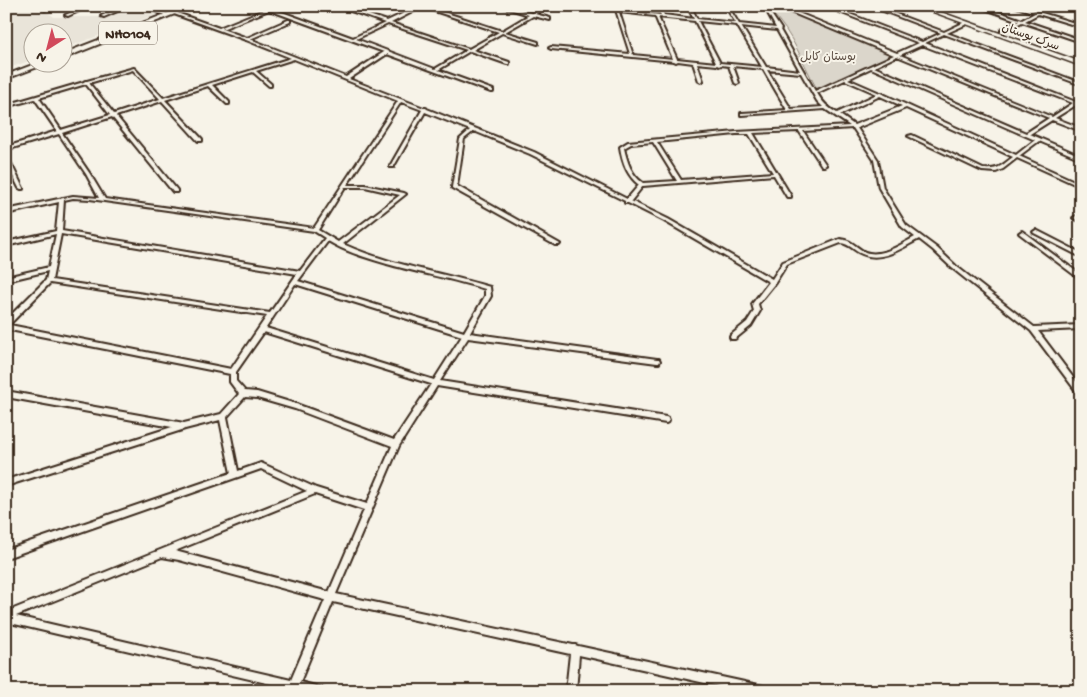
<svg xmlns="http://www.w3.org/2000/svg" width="1087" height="697" viewBox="0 0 1087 697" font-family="'Gochi Hand','Playpen Sans Arabic',sans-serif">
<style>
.built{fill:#e9e4d9}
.green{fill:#dbd6cb;stroke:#8b8074}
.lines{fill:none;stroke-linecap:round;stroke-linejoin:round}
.street-casing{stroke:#3b2a1e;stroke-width:4}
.secondary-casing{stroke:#3b2a1e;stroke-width:3}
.highway-casing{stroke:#3b2a1e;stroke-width:4}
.street{fill:#f7f3e8;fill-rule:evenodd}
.secondary{fill:#f7f3e8;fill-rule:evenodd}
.highway{fill:#f7f3e8;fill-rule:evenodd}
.labels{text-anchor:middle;stroke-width:4;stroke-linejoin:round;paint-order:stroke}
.far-street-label{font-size:12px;fill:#3b2a1e;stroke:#f7f3e8}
.far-park-label{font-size:12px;fill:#5b4c41;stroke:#f7f3e8}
.shield{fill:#f7f3e8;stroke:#73665b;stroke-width:1}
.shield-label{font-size:14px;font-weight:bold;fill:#3b2a1e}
</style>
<rect width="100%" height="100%" fill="#f7f3e8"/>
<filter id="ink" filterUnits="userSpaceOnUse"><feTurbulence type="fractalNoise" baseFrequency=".02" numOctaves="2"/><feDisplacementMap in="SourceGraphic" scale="10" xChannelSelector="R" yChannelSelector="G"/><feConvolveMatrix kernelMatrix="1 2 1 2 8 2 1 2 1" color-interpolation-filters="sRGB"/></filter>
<g filter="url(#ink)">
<polygon class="built" points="6,6 39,6 54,17 104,17 128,6 137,6 160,13 63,49 62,32 32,32 32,60 6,69"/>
<path class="green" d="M788,11L894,56L818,91C803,64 793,33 771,12Z"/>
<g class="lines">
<defs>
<g id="street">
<polygon points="49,6 54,6 45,10 43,9"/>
<polygon points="86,6 90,6 68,16 65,15"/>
<polygon points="124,6 129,6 104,17 101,16"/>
<polygon points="141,6 146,6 168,14 165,15"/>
<path d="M261,6L271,7V8L353,38L385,23L337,6H342L387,21L419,6H425L502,31L529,15L500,6H506L532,13L544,6H548L535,14L550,18V20L533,16L505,32L538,42V44L502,33L473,50L509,62V64H507L470,51L438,70L493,90V92H491L387,54L349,79L424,108H426L427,109L534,152L627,199L639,185C627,176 622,161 620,147L628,142L736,132L850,126L825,109L741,115V113H742L787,110L763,69L733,66L739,83L737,84L735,83L729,66L721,65L719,66L717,65L697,63L703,81L701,82L699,81L693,63L678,61L676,62L674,61L551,49L549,48L551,47L630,54L616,10L661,15L656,6H660L664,15L694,19L687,6H691L697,19L736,23L725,6H728L739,24L776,28L764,6H767L768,9H788L794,6H799L791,10L897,53L919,43L824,6H829L922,42L941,33L870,6H875L944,32L965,22H967V24L947,33L1081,83V85L944,34L925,43L1076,102L1081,99V102L1079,103H1081V106L1076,105L1055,118L1081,128V131L1052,120L1030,134L1081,156V159L1039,141L1019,156L1081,184V187L1017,158L1003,169L996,172L982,171L908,136L912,135L983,169C999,170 1001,166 1013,157L906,108L857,128L878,160L883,188L906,225L937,248L956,266L1034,327L1081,325V329L1038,331L1081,388V396L1079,395L1031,331L952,268L933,250L919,239C902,248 881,263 862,254C854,251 850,244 841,243L787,264L775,283L758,304L760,311L751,326L735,339H731L730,337L731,335L747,322L754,311L752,304L769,282L664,221L628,203H625V201L530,154L474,131L464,139L457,186L560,244L559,245H555L452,188V187L460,139L470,130L425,112L394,166V167H390V166L422,110L401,102L347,185H365L404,193L406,194L343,244C389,265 441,272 490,287L491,296L470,333L657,359H659L660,361L659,363H657L468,338L440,381L666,417L668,418L669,420L668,422L666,423L437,386L399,446L336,594L573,645H575L578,646L763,686L766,688L768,691H741L579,655L576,691H566L570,654L333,602L300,682L323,688L325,691H286L288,688L6,622V612L307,491L261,469L6,558V550L231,473L220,420L185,429L6,486V480L172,427L6,397V391L184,423L221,414L239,394L230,382V374L10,330L8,334H6V320L46,280L48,271L6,281V277L49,267L56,234L6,246V242L56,231L59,202L6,214V210L73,196L99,198L86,174L59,134L6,150V147L57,131L35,99L6,107V105L84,82L85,81H87L134,68L163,98L291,58L246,40L174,14L177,13L219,28L266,9ZM422,7L499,32L469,49L391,23ZM269,10L384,52L346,77L250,39L290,22V20H288L247,38L222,29ZM769,11H788L894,55L815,91L780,30L781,29ZM619,12L655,16L673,59L633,55ZM658,17L695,21L716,63L677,59ZM698,21L737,25L762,67L720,63ZM388,24L467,50L435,69L356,39ZM741,26L777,30L800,71L766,67ZM922,45L1073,103L1052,117L900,55ZM897,56L1049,118L1026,133L874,67ZM294,59L398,101L314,228L105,199L90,174L62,133L112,117L173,192H177V190L116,116L162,101L198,141H202V139L165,100L208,86L227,104H229V102L212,85L253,72L269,86H271V84L256,71ZM871,68L1035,140L1016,155L883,94L882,93H880L848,79ZM133,70L160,99L114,114L89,83ZM767,70L801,73L817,101L823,107L791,109ZM845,80L877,94L837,113C828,108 822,102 817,93ZM86,84L110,115L61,130L39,98ZM880,96L902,106L854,125L840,115ZM853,128L874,160L879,188L902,227L915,237C901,244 882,258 865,252C855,247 852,240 840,239L783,262L772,279L668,219L631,201L643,186L774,175L787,197H791V196L753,133L799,131L822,166H824L826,165L803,131ZM736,134H749L773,173L681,180L657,142ZM653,142L677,181L643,183C631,175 627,161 624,148L631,144ZM345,187H365L400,195L338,242L318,230ZM73,198L90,199L314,231L325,238L300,271L62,231L64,200ZM61,234L297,274L270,313L52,280ZM328,241C346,252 367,258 387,264C419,273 453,279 485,289V296L464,332L298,281ZM50,283L267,316L231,369L10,325L11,323ZM295,284L462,336L434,380L266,328ZM264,332L431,384L394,440L296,404L257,392L245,391L236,381V372ZM245,397L257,398L295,409L392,446L367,504L316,488L261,463L238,471L227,417ZM315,494L364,510L329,592L175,551ZM162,557L179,560L325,600L291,680L16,616Z"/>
<polygon points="945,6 949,6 942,11 940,11 940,9"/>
<polygon points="977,6 982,6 1022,20 1035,13 1014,6 1019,6 1081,25 1081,27 1038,14 1025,21 1081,40 1081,42 1022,22 1003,32 1001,32 1001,30 1019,21"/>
<polygon points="1037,6 1051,6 1081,9 1081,11"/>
<polygon points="6,156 8,157 23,188 23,189 21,189 19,188 6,162"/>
<polygon points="1076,216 1081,218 1081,222 1073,218"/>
<polygon points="1036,230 1081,253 1081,257 1034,233 1033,232"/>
<polygon points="1022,231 1081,275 1081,280 1020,234 1019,233"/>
</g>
<polygon id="secondary" points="917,6 924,6 1081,62 1081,66"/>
<g id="highway">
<polygon points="186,6 195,6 62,59 62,54"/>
<polygon points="40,62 51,62 6,79 6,75"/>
</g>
</defs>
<use href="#street" class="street-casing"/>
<use href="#secondary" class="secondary-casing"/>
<use href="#highway" class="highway-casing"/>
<use href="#street" class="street"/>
<use href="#secondary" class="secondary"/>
<use href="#highway" class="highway"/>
</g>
</g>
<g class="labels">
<g class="far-street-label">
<text transform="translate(1031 36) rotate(20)" y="4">سرک بوستان</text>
</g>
<g class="far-park-label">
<text x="828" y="60">بوستان کابل</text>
</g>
<rect class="shield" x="99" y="21.5" width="58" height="23" rx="4"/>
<g class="shield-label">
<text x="128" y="38">NH0104</text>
</g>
</g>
<rect width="1087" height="697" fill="none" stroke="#f7f3e8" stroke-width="25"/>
<rect x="12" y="12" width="1062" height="672" fill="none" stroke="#3b2a1e" stroke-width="2" filter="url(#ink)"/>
<g transform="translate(48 48) rotate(216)"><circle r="24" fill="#f7f3e8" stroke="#aca397"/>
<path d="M0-4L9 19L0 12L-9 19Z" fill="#d1495b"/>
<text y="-8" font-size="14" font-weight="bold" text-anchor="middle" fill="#3b2a1e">N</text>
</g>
</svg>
